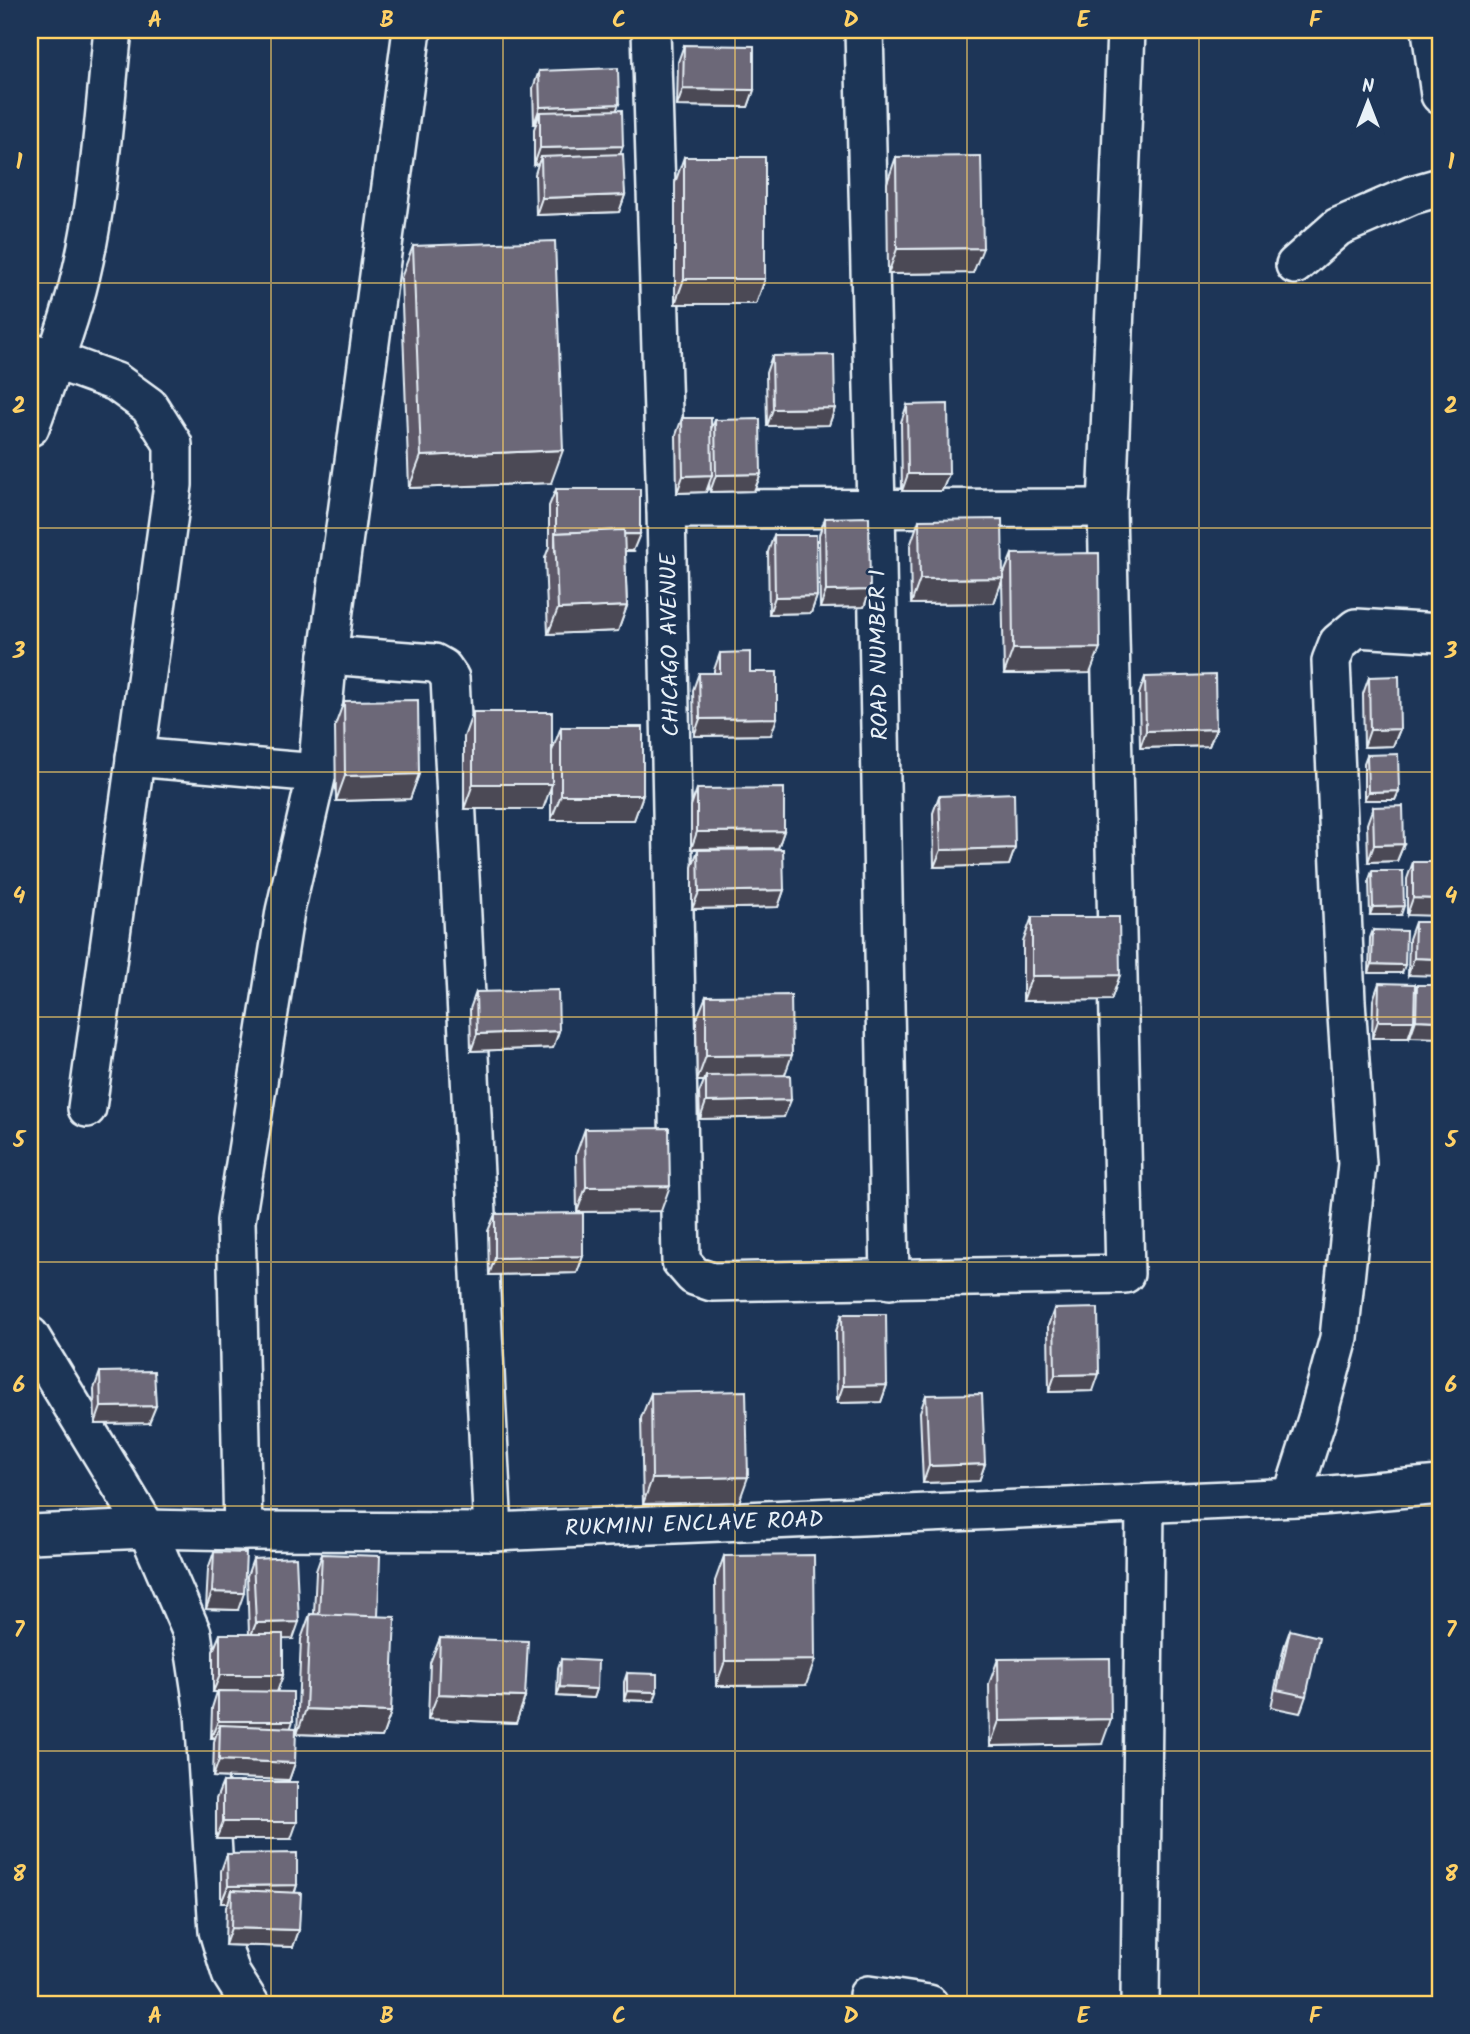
<svg xmlns="http://www.w3.org/2000/svg" width="1470" height="2034" viewBox="0 0 1470 2034" font-family="Kalam,sans-serif">
<style>
.lines{fill:none;stroke-linecap:round;stroke-linejoin:round}
.minor-casing{stroke:#e8f1f8;stroke-width:42}
.minor{stroke:#1d3557;stroke-width:37}
.wall{fill:#5d5967;stroke:#e8f1f8;stroke-width:2}
.shaded-wall{fill:#4c4854;stroke:#e8f1f8;stroke-width:2}
.building{fill:#6c6778;stroke:#e8f1f8;stroke-width:2}
.grid{fill:none;stroke:#ffd166;stroke-width:2;stroke-opacity:0.55}
.labels{text-anchor:middle;stroke-width:5;stroke-linejoin:round;paint-order:stroke}
.street-label{font-size:23px;fill:#e8f1f8;stroke:#1d3557}
.neatline{fill:none;stroke:#ffd166;stroke-width:2.5}
.grid-label{font-size:23px;text-anchor:middle;font-weight:bold;fill:#ffd166}
</style>
<rect width="100%" height="100%" fill="#1d3557"/>
<filter id="ink" filterUnits="userSpaceOnUse"><feTurbulence type="fractalNoise" baseFrequency=".0143" numOctaves="2"/><feDisplacementMap in="SourceGraphic" scale="14" xChannelSelector="R" yChannelSelector="G"/><feConvolveMatrix kernelMatrix="1 2 1 2 8 2 1 2 1" color-interpolation-filters="sRGB"/></filter>
<g filter="url(#ink)">
<g class="lines">
<defs>
<g id="minor">
<polyline points="651,30 666,509 681,1261 694,1276 712,1282 1125,1274 1107,508 1126,30"/>
<polyline points="864,30 876,507 890,1280"/>
<polyline points="1431,30 1440,95"/>
<polyline points="1295,265 1338,227 1412,195 1440,187"/>
<polyline points="30,351 116,382 149,406 173,444 173,485 87,1108"/>
<path d="M30,427C48,377 69,326 81,274C100,195 104,111 113,30"/>
<polyline points="666,509 1107,508"/>
<polyline points="328,655 434,663 443,668 450,678 493,1532"/>
<polyline points="135,757 317,773"/>
<polyline points="30,1336 147,1529 192,1633 204,1713 218,1931 231,1974 250,2004"/>
<polyline points="1292,1497 1317,1419 1339,1338 1357,1164 1346,1001 1331,661 1338,643 1356,628 1440,633"/>
<polyline points="243,1531 493,1532 1320,1496 1440,1485"/>
<polyline points="30,1534 147,1529 243,1531 236,1221 285,911 317,773 328,655 412,30"/>
<polyline points="868,1995 929,2004"/>
<polyline points="1140,2004 1145,1504"/>
</g>
</defs>
<use href="#minor" class="minor-casing"/>
<use href="#minor" class="minor"/>
</g>
<g class="wall">
<polygon points="684,45 754,90 748,107 677,106 678,62"/>
<polygon points="539,71 616,111 620,155 625,195 619,212 536,215 535,174 538,164 534,165 534,129 536,124 534,124 533,88"/>
<polygon points="684,157 765,279 756,304 675,304 675,183"/>
<polygon points="896,157 973,273 888,274 887,183"/>
<polygon points="413,246 551,483 409,488 401,278"/>
<polygon points="772,356 835,408 829,425 767,426 766,373"/>
<polygon points="907,405 942,491 902,491 901,422"/>
<polygon points="682,418 711,429 715,420 761,474 754,491 710,492 709,483 706,492 677,493 676,435"/>
<polygon points="556,489 633,551 625,551 627,606 618,631 548,634 545,558 549,547 549,506"/>
<polygon points="825,518 870,590 864,607 820,608 819,535"/>
<polygon points="919,520 1003,576 1012,554 1090,673 1004,674 1002,580 994,603 911,604 910,546"/>
<polygon points="774,535 817,596 811,613 769,614 768,552"/>
<polygon points="720,653 750,672 771,735 694,736 693,690 699,673 714,673 714,670"/>
<polygon points="1145,677 1216,729 1209,746 1140,748 1139,694"/>
<polygon points="1369,677 1400,729 1393,746 1364,747 1363,694"/>
<polygon points="344,701 419,774 410,799 336,801 335,726"/>
<polygon points="473,712 552,751 561,727 643,795 634,820 551,820 551,785 543,809 464,809 464,737"/>
<polygon points="1367,755 1399,791 1395,800 1364,800 1364,763"/>
<polygon points="697,789 784,831 778,848 691,849 691,806"/>
<polygon points="939,796 1015,848 1009,865 934,867 933,813"/>
<polygon points="1373,807 1404,844 1397,861 1368,862 1367,824"/>
<polygon points="698,850 784,890 778,907 692,909 692,867"/>
<polygon points="1413,862 1440,862 1407,915 1407,879"/>
<polygon points="1372,871 1401,915 1370,915 1369,880"/>
<polygon points="1032,917 1120,975 1111,1000 1023,1001 1023,942"/>
<polygon points="1415,922 1440,922 1408,975 1409,939"/>
<polygon points="1373,930 1402,973 1369,973 1370,938"/>
<polygon points="1379,983 1415,991 1417,985 1440,985 1410,1037 1410,1031 1408,1038 1372,1038 1373,1000"/>
<polygon points="476,992 559,1031 553,1048 471,1051 470,1009"/>
<polygon points="706,996 785,1075 784,1117 700,1119 699,1093 704,1081 697,1081 696,1021"/>
<polygon points="585,1129 661,1211 577,1212 576,1154"/>
<polygon points="495,1214 583,1256 577,1273 489,1275 488,1231"/>
<polygon points="1054,1309 1093,1391 1049,1392 1048,1326"/>
<polygon points="842,1314 887,1385 881,1402 837,1403 836,1331"/>
<polygon points="100,1372 149,1423 95,1424 94,1389"/>
<polygon points="651,1393 739,1502 643,1504 641,1418"/>
<polygon points="926,1395 985,1464 979,1481 923,1483 920,1412"/>
<polygon points="214,1552 238,1610 206,1609 208,1569"/>
<polygon points="322,1554 378,1617 391,1712 382,1737 297,1734 301,1639 310,1614 314,1614 316,1571"/>
<polygon points="724,1556 806,1685 716,1686 715,1581"/>
<polygon points="253,1559 293,1639 283,1639 283,1675 277,1691 291,1728 295,1763 289,1780 213,1777 214,1742 215,1738 211,1738 212,1708 217,1692 213,1692 213,1651 220,1634 249,1634 247,1576"/>
<polygon points="1290,1630 1306,1696 1300,1713 1271,1707 1284,1647"/>
<polygon points="440,1638 525,1697 516,1723 428,1719 430,1663"/>
<polygon points="561,1659 597,1689 594,1698 557,1696 558,1668"/>
<polygon points="998,1659 1102,1744 990,1746 989,1684"/>
<polygon points="627,1673 654,1701 624,1700 624,1682"/>
<polygon points="223,1782 291,1839 216,1839 216,1799"/>
<polygon points="227,1854 297,1885 295,1892 299,1930 293,1947 225,1945 226,1907 228,1903 221,1903 221,1871"/>
</g>
<g class="shaded-wall">
<polygon points="683,89 754,90 748,107 677,106"/>
<polygon points="619,104 612,121 540,112 536,124 534,124 540,107"/>
<polygon points="623,146 617,163 541,157 538,164 534,165 540,148"/>
<polygon points="625,195 619,212 536,215 542,198"/>
<polygon points="983,248 973,273 888,274 897,249"/>
<polygon points="684,279 765,279 756,304 675,304"/>
<polygon points="835,408 829,425 767,426 773,409"/>
<polygon points="563,450 551,483 409,488 421,456"/>
<polygon points="761,474 754,491 710,492 716,475"/>
<polygon points="908,474 949,474 942,491 902,491"/>
<polygon points="712,475 706,492 677,493 683,476"/>
<polygon points="640,534 633,551 555,551 555,536"/>
<polygon points="1003,578 994,603 911,604 920,579"/>
<polygon points="870,590 864,607 820,608 826,591"/>
<polygon points="817,596 811,613 769,614 775,597"/>
<polygon points="627,606 618,631 548,634 558,609"/>
<polygon points="1100,648 1090,673 1004,674 1013,649"/>
<polygon points="777,718 771,735 694,736 700,719"/>
<polygon points="1216,729 1209,746 1140,748 1146,731"/>
<polygon points="1400,729 1393,746 1364,747 1370,730"/>
<polygon points="419,774 410,799 336,801 345,776"/>
<polygon points="473,784 552,784 543,809 464,809"/>
<polygon points="1399,791 1395,800 1364,800 1368,792"/>
<polygon points="561,795 643,795 634,820 551,820"/>
<polygon points="784,831 778,848 691,849 697,832"/>
<polygon points="1404,844 1397,861 1368,862 1374,845"/>
<polygon points="1015,848 1009,865 934,867 941,850"/>
<polygon points="784,890 778,907 692,909 699,892"/>
<polygon points="1413,898 1440,899 1440,916 1407,915"/>
<polygon points="1404,906 1401,915 1370,915 1373,907"/>
<polygon points="1414,958 1440,959 1440,976 1408,975"/>
<polygon points="1372,964 1405,965 1402,973 1369,973"/>
<polygon points="1120,975 1111,1000 1023,1001 1032,976"/>
<polygon points="1416,1020 1440,1021 1440,1038 1410,1037"/>
<polygon points="1378,1021 1414,1021 1408,1038 1372,1038"/>
<polygon points="559,1031 553,1048 471,1051 477,1034"/>
<polygon points="792,1055 783,1080 706,1076 704,1081 697,1081 706,1056"/>
<polygon points="791,1100 784,1117 700,1119 706,1102"/>
<polygon points="670,1186 661,1211 577,1212 586,1187"/>
<polygon points="583,1256 577,1273 489,1275 495,1258"/>
<polygon points="1099,1374 1093,1391 1049,1392 1055,1375"/>
<polygon points="887,1385 881,1402 837,1403 843,1386"/>
<polygon points="156,1406 149,1423 95,1424 101,1407"/>
<polygon points="985,1464 979,1481 923,1483 929,1466"/>
<polygon points="748,1477 739,1502 643,1504 652,1479"/>
<polygon points="212,1592 244,1593 238,1610 206,1609"/>
<polygon points="299,1622 293,1639 249,1640 256,1623"/>
<polygon points="815,1660 806,1685 716,1686 725,1661"/>
<polygon points="220,1675 283,1675 277,1692 213,1692"/>
<polygon points="560,1687 597,1689 594,1698 557,1696"/>
<polygon points="627,1691 657,1692 654,1701 624,1700"/>
<polygon points="438,1694 525,1697 516,1723 428,1719"/>
<polygon points="306,1709 391,1712 382,1737 297,1734"/>
<polygon points="1111,1719 1102,1744 990,1746 999,1721"/>
<polygon points="218,1721 293,1721 287,1738 220,1725 215,1738 211,1738"/>
<polygon points="219,1760 295,1763 289,1780 213,1777"/>
<polygon points="223,1822 297,1822 291,1839 216,1839"/>
<polygon points="297,1885 291,1902 232,1890 228,1903 221,1903 228,1886"/>
<polygon points="231,1928 299,1930 293,1947 225,1945"/>
</g>
<g class="building">
<polygon points="684,45 754,46 754,90 683,89"/>
<polygon points="618,68 619,104 540,107 539,71"/>
<polygon points="622,110 623,146 540,148 540,112"/>
<polygon points="623,154 625,195 542,198 541,157"/>
<polygon points="981,156 983,248 897,249 896,157"/>
<rect x="684" y="157" width="81" height="122"/>
<polygon points="555,241 563,450 421,456 413,246"/>
<polygon points="834,355 835,408 773,409 772,356"/>
<polygon points="948,404 949,474 908,474 907,405"/>
<polygon points="682,418 711,418 712,475 683,476"/>
<polygon points="760,419 761,474 716,475 715,420"/>
<polygon points="556,489 640,489 640,534 624,534 624,530 556,533"/>
<polygon points="869,517 870,590 826,591 825,518"/>
<polygon points="1002,519 1003,578 920,579 919,520"/>
<polygon points="624,530 627,606 558,609 555,533"/>
<polygon points="774,535 816,535 817,596 775,597"/>
<polygon points="1099,553 1100,648 1013,649 1012,554"/>
<polygon points="750,652 750,672 777,672 777,718 700,719 699,673 720,673 720,653"/>
<polygon points="1215,675 1216,729 1146,731 1145,677"/>
<polygon points="1399,676 1400,729 1370,730 1369,677"/>
<polygon points="418,700 419,774 345,776 344,701"/>
<rect x="473" y="712" width="79" height="72"/>
<rect x="561" y="727" width="82" height="68"/>
<polygon points="1398,754 1399,791 1368,792 1367,755"/>
<polygon points="784,788 784,831 697,832 697,789"/>
<polygon points="1014,793 1015,848 941,850 939,796"/>
<polygon points="1403,806 1404,844 1374,845 1373,807"/>
<polygon points="783,849 784,890 699,892 698,850"/>
<polygon points="1413,862 1440,862 1440,899 1413,898"/>
<polygon points="1372,871 1403,871 1404,906 1373,907"/>
<polygon points="1032,917 1119,917 1120,975 1032,976"/>
<polygon points="1415,922 1440,922 1440,959 1414,958"/>
<polygon points="1373,930 1406,931 1405,965 1372,964"/>
<polygon points="1379,983 1415,984 1414,1021 1378,1021"/>
<polygon points="1417,985 1440,985 1440,1021 1416,1020"/>
<polygon points="558,990 559,1031 477,1034 476,992"/>
<polygon points="791,995 792,1055 706,1056 706,996"/>
<polygon points="790,1075 791,1100 706,1102 706,1076"/>
<polygon points="669,1128 670,1186 586,1187 585,1129"/>
<polygon points="583,1213 583,1256 495,1258 495,1214"/>
<polygon points="1098,1308 1099,1374 1055,1375 1054,1309"/>
<polygon points="842,1314 886,1314 887,1385 843,1386"/>
<polygon points="154,1371 156,1406 101,1407 100,1372"/>
<polygon points="746,1391 748,1477 652,1479 651,1393"/>
<polygon points="982,1394 985,1464 929,1466 926,1395"/>
<polygon points="214,1552 246,1553 244,1593 212,1592"/>
<polygon points="322,1554 380,1556 378,1617 319,1615"/>
<polygon points="814,1555 815,1660 725,1661 724,1556"/>
<polygon points="296,1557 299,1622 256,1623 253,1559"/>
<polygon points="310,1614 395,1617 391,1712 306,1709"/>
<polygon points="1290,1630 1319,1637 1306,1696 1277,1690"/>
<rect x="220" y="1634" width="63" height="41"/>
<polygon points="440,1638 528,1641 525,1697 438,1694"/>
<polygon points="1110,1658 1111,1719 999,1721 998,1659"/>
<polygon points="561,1659 598,1661 597,1689 560,1687"/>
<polygon points="627,1673 657,1674 657,1692 627,1691"/>
<polygon points="218,1691 293,1692 293,1721 218,1721"/>
<polygon points="220,1725 296,1728 295,1763 219,1760"/>
<rect x="223" y="1782" width="74" height="40"/>
<polygon points="297,1853 297,1885 228,1886 227,1854"/>
<polygon points="232,1890 301,1893 299,1930 231,1928"/>
</g>
</g>
<path class="grid" d="M271,30V2004M503,30V2004M735,30V2004M967,30V2004M1199,30V2004M30,283H1440M30,528H1440M30,772H1440M30,1017H1440M30,1262H1440M30,1506H1440M30,1751H1440"/>
<g class="labels">
<g class="street-label">
<text transform="translate(669 645) rotate(-91)" y="8">CHICAGO AVENUE</text>
<text transform="translate(878 655) rotate(-91)" y="8">ROAD NUMBER 1</text>
<text transform="translate(694 1523) rotate(-2)" y="8">RUKMINI ENCLAVE ROAD</text>
</g>
</g>
<rect width="1470" height="2034" fill="none" stroke="#1d3557" stroke-width="77"/>
<g transform="translate(1368 102)" stroke="#1d3557" stroke-width="5" paint-order="stroke">
<path d="M0-5L12 26L0 18L-12 26Z" fill="#e8f1f8"/>
<text y="-10" font-size="19" font-weight="bold" text-anchor="middle" fill="#e8f1f8">N</text>
</g>
<rect x="38" y="38" width="1394" height="1958" class="neatline"/>
<g class="grid-label">
<text x="155" y="27">A</text>
<text x="387" y="27">B</text>
<text x="619" y="27">C</text>
<text x="851" y="27">D</text>
<text x="1083" y="27">E</text>
<text x="1315" y="27">F</text>
<text x="19" y="169">1</text>
<text x="1451" y="169">1</text>
<text x="19" y="413">2</text>
<text x="1451" y="413">2</text>
<text x="19" y="658">3</text>
<text x="1451" y="658">3</text>
<text x="19" y="903">4</text>
<text x="1451" y="903">4</text>
<text x="19" y="1147">5</text>
<text x="1451" y="1147">5</text>
<text x="19" y="1392">6</text>
<text x="1451" y="1392">6</text>
<text x="19" y="1637">7</text>
<text x="1451" y="1637">7</text>
<text x="19" y="1881">8</text>
<text x="1451" y="1881">8</text>
<text x="155" y="2023">A</text>
<text x="387" y="2023">B</text>
<text x="619" y="2023">C</text>
<text x="851" y="2023">D</text>
<text x="1083" y="2023">E</text>
<text x="1315" y="2023">F</text>
</g>
</svg>
